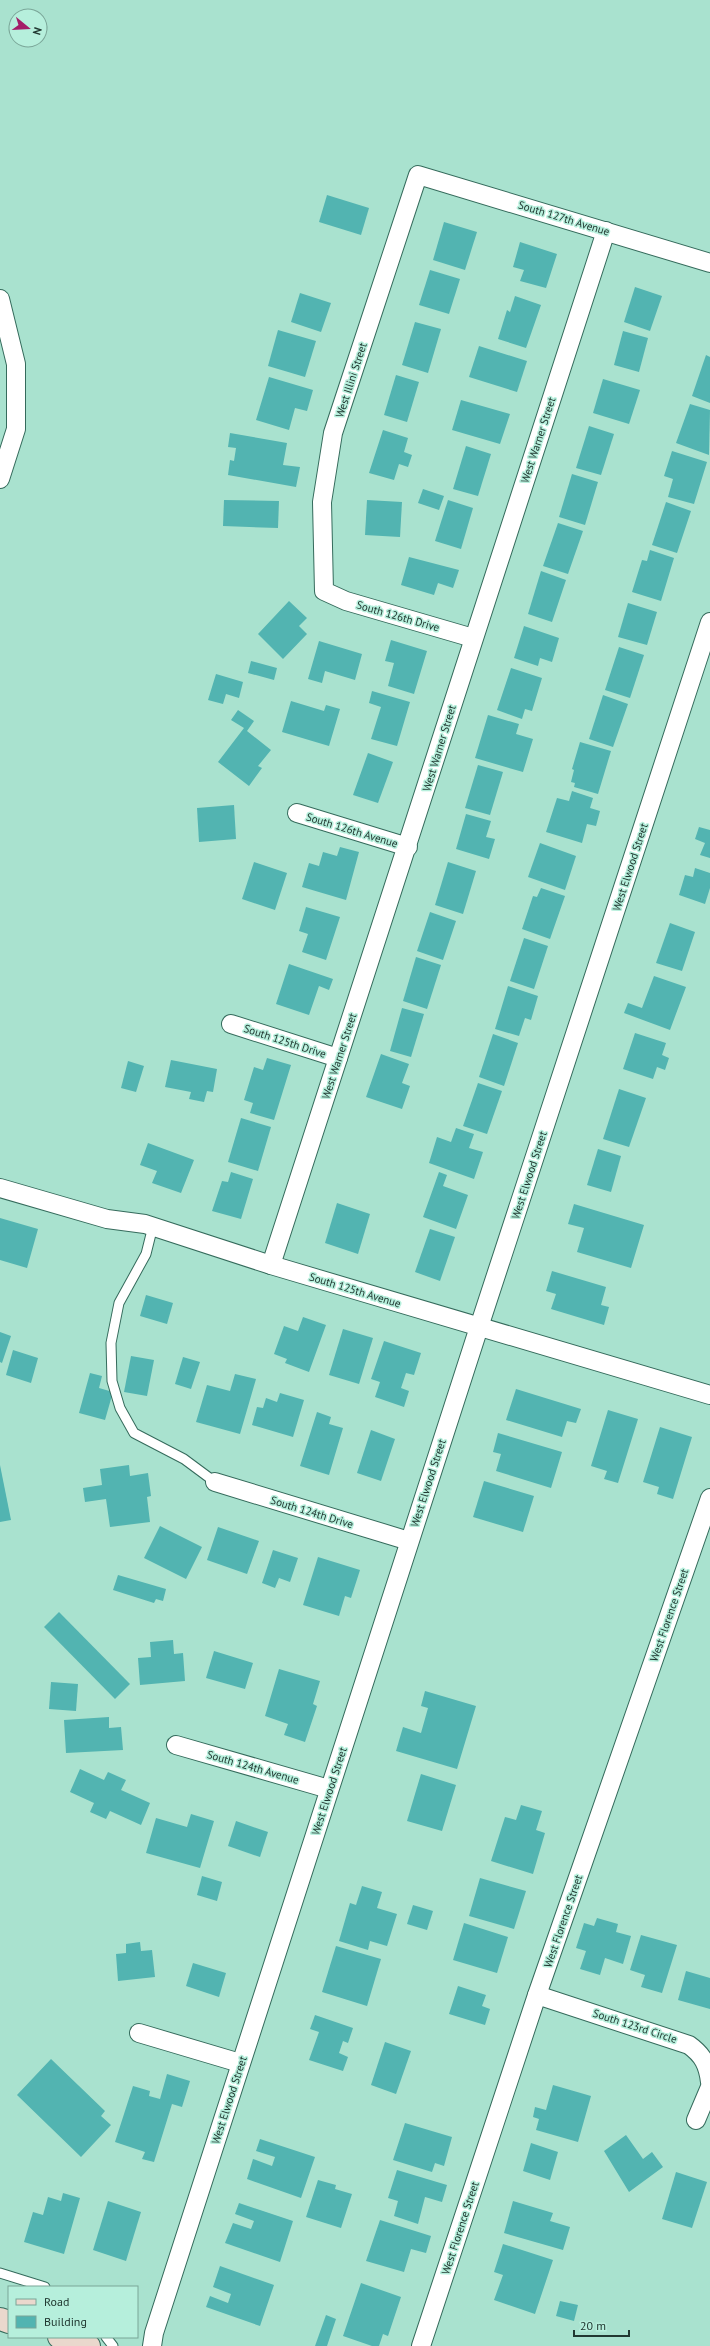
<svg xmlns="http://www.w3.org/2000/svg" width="710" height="2346" viewBox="0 0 710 2346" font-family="'PT Sans',sans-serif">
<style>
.building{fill:#52b4b1}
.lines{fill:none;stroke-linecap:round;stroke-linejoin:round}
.lane-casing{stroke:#356b5c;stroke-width:11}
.street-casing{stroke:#356b5c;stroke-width:20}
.secondary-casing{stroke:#356b5c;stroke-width:24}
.lane{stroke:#fff;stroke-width:9}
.street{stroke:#fff;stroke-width:18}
.secondary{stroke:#ead8cd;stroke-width:22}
.labels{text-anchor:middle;stroke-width:3;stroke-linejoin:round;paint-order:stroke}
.street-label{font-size:11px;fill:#213831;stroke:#b6efdc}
</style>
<rect width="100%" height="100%" fill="#a9e2cf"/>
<g class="building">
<polygon points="327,195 369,208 361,235 319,222"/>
<polygon points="444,222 477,232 465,270 433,260"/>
<polygon points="520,242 557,254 546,288 520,281 524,270 513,267"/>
<polygon points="430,270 460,279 449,314 419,305"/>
<polygon points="635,287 662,296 650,331 624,322"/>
<polygon points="300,293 331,303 321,332 291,322"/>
<polygon points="515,296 541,305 526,348 498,339 507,310 510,312"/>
<polygon points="415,322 441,329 428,373 402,365"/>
<polygon points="278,330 316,341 305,377 268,366"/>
<polygon points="623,331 648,338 639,372 614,365"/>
<polygon points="479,346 527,361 517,392 469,377"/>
<polygon points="706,355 710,357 710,403 692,396"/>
<polygon points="396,375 419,382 407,422 384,415"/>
<polygon points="269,377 313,390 307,411 295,408 289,430 256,420"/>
<polygon points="603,379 640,390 629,424 593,413"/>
<polygon points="461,400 510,414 500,444 452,430"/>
<polygon points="690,404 710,410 709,455 676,443"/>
<polygon points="589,426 614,434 601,475 576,468"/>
<polygon points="383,430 408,438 404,452 412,455 408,467 399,464 394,480 369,473"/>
<polygon points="230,433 287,443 283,465 300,467 296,487 228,475 230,460 234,461 236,448 228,447"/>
<polygon points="466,446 491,454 478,496 453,489"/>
<polygon points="672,451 707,462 694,504 668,497 673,479 664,476"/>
<polygon points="572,474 598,482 585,525 559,517"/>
<polygon points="423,489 444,496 439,510 418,503"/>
<polygon points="224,500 279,501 278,528 223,526"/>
<polygon points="367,500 402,502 400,537 365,535"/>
<polygon points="448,500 473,508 461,549 435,541"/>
<polygon points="666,502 691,511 677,553 652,545"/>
<polygon points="558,523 583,531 568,574 543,566"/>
<polygon points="650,550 674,558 661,601 632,592 642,560 647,561"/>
<polygon points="409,557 459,570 453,588 438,583 434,595 401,585"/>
<polygon points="541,571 566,580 552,622 528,614"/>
<polygon points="289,601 307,618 299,626 307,634 283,659 258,634"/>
<polygon points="628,603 657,612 647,645 618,637"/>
<polygon points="524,626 559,638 552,662 540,658 538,666 514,658"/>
<polygon points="391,640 427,651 414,694 388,686 394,663 385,661"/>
<polygon points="319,641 362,654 355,680 325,671 322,683 308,679"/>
<polygon points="619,647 644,655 630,698 605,690"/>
<polygon points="251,661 277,668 274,680 248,673"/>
<polygon points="511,668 542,678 532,711 525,709 522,719 497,710"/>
<polygon points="216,674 243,682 239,698 226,694 223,704 208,700"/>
<polygon points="372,691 410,702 397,746 371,739 381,707 369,703"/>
<polygon points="603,695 628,704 613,747 589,739"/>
<polygon points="291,701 324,711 326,705 340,709 329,746 282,732"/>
<polygon points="238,710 254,721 247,731 271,750 258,766 262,768 249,786 218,762 244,728 231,720"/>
<polygon points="488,715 519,724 516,734 533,739 523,772 475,758"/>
<polygon points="580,742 611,751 598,794 574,787 575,783 571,782 574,770 572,769"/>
<polygon points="368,753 393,762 378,803 353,795"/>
<polygon points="478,765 503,772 490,815 465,808"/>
<polygon points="572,791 593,798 590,808 600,811 596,826 587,824 582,843 546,832 557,798 569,801"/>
<polygon points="234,805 236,839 199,842 197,808"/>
<polygon points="466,814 491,821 486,837 495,839 489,859 456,849"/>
<polygon points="699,827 710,830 710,858 700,855 705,843 695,839"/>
<polygon points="540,843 576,856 565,890 528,877"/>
<polygon points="340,847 359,852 346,900 302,887 309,863 319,866 323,852 337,856"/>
<polygon points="254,862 287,873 275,910 242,899"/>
<polygon points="448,862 476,871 463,914 435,905"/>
<polygon points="695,868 710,873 710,888 705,904 679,895 685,875 693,877"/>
<polygon points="541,888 565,896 550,939 522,929 533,896 537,897"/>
<polygon points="306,907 340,917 326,960 302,952 308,934 299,931"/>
<polygon points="430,912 456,921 443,960 417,951"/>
<polygon points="670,923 695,932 682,971 656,963"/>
<polygon points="524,938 548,946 534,989 510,981"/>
<polygon points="416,957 441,965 427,1009 403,1001"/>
<polygon points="289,964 333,979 329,990 319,986 309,1015 276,1004"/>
<polygon points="654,976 686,987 670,1030 624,1013 628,1003 642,1008"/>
<polygon points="508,986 538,996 531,1020 525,1018 519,1036 495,1029"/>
<polygon points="402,1008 424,1014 411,1057 390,1051"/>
<polygon points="635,1033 666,1043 662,1055 669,1058 665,1070 657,1067 653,1079 623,1069"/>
<polygon points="493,1034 518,1043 504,1086 479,1077"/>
<polygon points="381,1054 409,1064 402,1083 410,1086 402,1109 366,1097"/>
<polygon points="267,1058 291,1065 274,1120 250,1113 253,1103 244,1100 254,1067 263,1070"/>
<polygon points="171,1060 217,1069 213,1092 207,1091 204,1102 189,1099 191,1092 165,1087"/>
<polygon points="128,1061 144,1066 136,1092 121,1088"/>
<polygon points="478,1083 502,1091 487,1134 463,1126"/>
<polygon points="619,1089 646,1098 629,1147 603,1139"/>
<polygon points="241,1118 271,1127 258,1171 228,1162"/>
<polygon points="456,1128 474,1134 469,1148 483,1152 474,1179 429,1163 437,1137 451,1142"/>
<polygon points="148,1143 194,1160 181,1193 152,1183 157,1171 140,1165"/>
<polygon points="598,1149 621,1156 611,1192 587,1185"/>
<polygon points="231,1172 253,1179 241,1219 212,1211 222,1181 228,1182"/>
<polygon points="439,1172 447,1175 443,1186 468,1195 456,1229 423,1217"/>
<polygon points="337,1203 370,1214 358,1254 325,1243"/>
<polygon points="574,1204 644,1225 631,1268 577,1252 584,1228 568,1224"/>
<polygon points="0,1218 38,1229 27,1268 0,1260"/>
<polygon points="430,1229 455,1237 440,1281 415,1272"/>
<polygon points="552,1271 606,1287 601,1305 609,1307 604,1325 551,1309 556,1294 546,1291"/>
<polygon points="146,1295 173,1303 167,1324 140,1316"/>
<polygon points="303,1317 326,1325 309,1372 285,1363 287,1359 274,1354 284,1326 298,1331"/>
<polygon points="343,1329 373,1338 359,1384 329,1375"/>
<polygon points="0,1332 11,1336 2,1363 0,1362"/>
<polygon points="384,1341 421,1353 414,1375 406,1373 401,1388 409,1391 404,1407 375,1397 380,1382 371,1379"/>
<polygon points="13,1350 38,1358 31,1383 6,1375"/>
<polygon points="131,1356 154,1360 147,1396 124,1392"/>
<polygon points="183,1357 200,1362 191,1389 175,1384"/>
<polygon points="90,1373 102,1376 99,1388 113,1392 105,1420 79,1413"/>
<polygon points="235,1374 256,1379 240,1434 196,1422 207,1385 230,1391"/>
<polygon points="516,1389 581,1409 576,1423 567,1421 562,1437 506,1420"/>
<polygon points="280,1393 304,1400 293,1437 252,1425 257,1407 263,1408 266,1398 277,1402"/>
<polygon points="608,1410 638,1419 618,1483 604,1479 607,1471 591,1466"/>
<polygon points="317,1412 331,1417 329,1424 343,1428 329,1475 300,1466"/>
<polygon points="660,1427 692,1437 673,1499 657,1494 659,1487 643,1482"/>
<polygon points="371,1430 395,1439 381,1481 357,1473"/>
<polygon points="498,1433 562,1452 551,1488 496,1471 501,1454 493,1452"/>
<polygon points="0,1465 11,1520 0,1522"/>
<polygon points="129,1465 130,1476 148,1473 151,1496 147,1497 150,1522 110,1527 106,1499 85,1502 83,1488 102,1485 100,1469"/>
<polygon points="484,1481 534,1496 523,1532 473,1517"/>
<polygon points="160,1526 202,1547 186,1579 144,1558"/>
<polygon points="218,1527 259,1541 247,1574 207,1560"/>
<polygon points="273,1550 298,1558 290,1582 279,1578 275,1588 262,1583"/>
<polygon points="318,1557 360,1570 351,1598 345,1596 339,1616 303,1605"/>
<polygon points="118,1575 166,1589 163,1601 156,1599 154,1603 113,1590"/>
<polygon points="59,1612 130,1684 115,1699 44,1627"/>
<polygon points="173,1640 174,1654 183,1653 185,1681 140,1685 138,1658 151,1657 150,1642"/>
<polygon points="214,1651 253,1663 245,1689 206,1678"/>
<polygon points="279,1669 320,1681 313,1704 317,1706 305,1742 284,1735 288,1724 265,1716"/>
<polygon points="51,1682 78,1684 76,1711 49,1709"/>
<polygon points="425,1691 476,1706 457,1769 396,1751 403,1727 421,1733 428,1708 421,1706"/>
<polygon points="109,1717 109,1728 121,1727 123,1750 66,1753 64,1720"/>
<polygon points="80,1769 104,1780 108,1772 126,1780 121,1790 150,1803 141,1825 110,1811 106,1819 90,1812 94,1803 70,1792"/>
<polygon points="421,1774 456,1785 442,1831 407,1821"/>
<polygon points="521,1805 542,1811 536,1830 545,1833 533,1874 491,1861 505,1817 516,1820"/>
<polygon points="191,1814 214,1821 200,1868 146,1853 156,1818 187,1827"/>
<polygon points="236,1821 268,1832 260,1857 228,1846"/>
<polygon points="202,1876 222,1882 217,1901 197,1895"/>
<polygon points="480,1878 526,1891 514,1929 469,1916"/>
<polygon points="362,1886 382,1892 377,1908 397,1914 387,1946 370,1941 368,1950 339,1941 350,1903 356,1905"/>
<polygon points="413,1905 433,1911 427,1930 407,1924"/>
<polygon points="597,1918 618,1924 616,1932 631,1936 623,1964 605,1958 600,1975 580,1969 586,1951 576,1948 584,1923 594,1926"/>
<polygon points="464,1923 508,1937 497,1973 453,1960"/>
<polygon points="641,1935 677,1945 662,1993 641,1987 645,1975 630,1970"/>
<polygon points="140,1942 141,1951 152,1950 155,1977 118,1981 116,1954 126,1953 126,1944"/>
<polygon points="336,1946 381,1959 367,2006 322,1992"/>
<polygon points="193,1963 226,1973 219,1997 186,1986"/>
<polygon points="686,1971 710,1978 710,2009 678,2000"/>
<polygon points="458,1986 486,1995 482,2006 490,2009 485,2025 449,2014"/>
<polygon points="315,2015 353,2028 348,2043 343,2041 339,2053 348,2057 343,2071 309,2060 319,2032 310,2029"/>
<polygon points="385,2042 411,2051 396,2094 371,2085"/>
<polygon points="51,2059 105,2111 101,2116 111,2125 81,2157 17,2095"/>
<polygon points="167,2074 190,2081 182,2107 172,2104 154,2162 142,2159 145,2152 115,2142 133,2086 150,2091 149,2096 160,2099"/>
<polygon points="553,2085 591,2096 578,2142 536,2130 539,2119 533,2117 535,2107 546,2110"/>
<polygon points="405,2123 452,2137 444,2166 435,2163 432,2172 393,2160"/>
<polygon points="626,2135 643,2159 652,2152 663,2167 629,2192 604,2151"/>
<polygon points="260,2139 315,2157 301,2198 247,2179 253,2159 272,2166 275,2157 256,2151"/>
<polygon points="531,2143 558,2152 550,2180 523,2171"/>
<polygon points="397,2170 447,2185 442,2202 425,2197 418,2224 394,2216 398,2201 388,2198"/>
<polygon points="676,2172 707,2182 692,2228 662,2219"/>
<polygon points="318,2180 336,2185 335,2189 352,2194 341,2228 306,2217"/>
<polygon points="63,2193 80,2198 64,2254 24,2242 33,2212 43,2215 48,2197 61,2201"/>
<polygon points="108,2201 141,2212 126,2261 93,2250"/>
<polygon points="513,2201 553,2213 550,2221 570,2227 563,2250 504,2233"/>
<polygon points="239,2203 293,2221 280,2262 225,2243 233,2223 251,2229 254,2221 235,2214"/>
<polygon points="380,2220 431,2236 426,2253 411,2249 404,2272 366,2261"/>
<polygon points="503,2244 553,2260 535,2314 494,2300 503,2275 494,2272"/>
<polygon points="220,2266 274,2285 260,2326 206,2307 210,2296 228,2303 231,2294 213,2287"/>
<polygon points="361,2283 401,2297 388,2336 383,2334 379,2346 372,2346 343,2336"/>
<polygon points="560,2301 578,2305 574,2321 556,2316"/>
<polygon points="326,2315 336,2319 327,2346 315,2346"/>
</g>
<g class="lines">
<defs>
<g id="lane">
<polyline points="153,1226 146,1254 119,1303 111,1343 112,1381 120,1408 134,1433 184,1459 215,1482"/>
<polyline points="0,2273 45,2287"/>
<polyline points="106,2337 113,2346"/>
</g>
<g id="street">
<polyline points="0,299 16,364 16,429 0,479"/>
<polyline points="473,638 346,601 324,591 322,502 333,433 418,175 710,263"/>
<polyline points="297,813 408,847"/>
<polyline points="231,1024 338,1058"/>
<polyline points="0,1188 107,1219 145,1224 271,1265 710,1395"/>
<polyline points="271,1265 606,231"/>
<polyline points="215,1482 409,1541"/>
<polyline points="176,1745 329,1789"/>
<path d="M537,1995L689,2045C703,2055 708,2065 710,2082"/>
<polyline points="139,2033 240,2063"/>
<polyline points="696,2120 710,2087"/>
<polyline points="152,2346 154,2333 479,1327 710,622"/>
<polyline points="421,2346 537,1995 710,1498"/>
</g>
<g id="secondary">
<polyline points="0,2319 9,2322"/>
<polyline points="59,2337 89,2346"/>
</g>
</defs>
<use href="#lane" class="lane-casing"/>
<use href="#street" class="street-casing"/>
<use href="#secondary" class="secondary-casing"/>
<use href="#lane" class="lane"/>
<use href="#street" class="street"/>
<use href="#secondary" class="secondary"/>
</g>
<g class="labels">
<g class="street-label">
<text transform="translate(564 218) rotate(17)" y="4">South 127th Avenue</text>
<text transform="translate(351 380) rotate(-72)" y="4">West Illini Street</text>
<text transform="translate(538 440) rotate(-72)" y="4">West Warner Street</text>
<text transform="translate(398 616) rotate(16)" y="4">South 126th Drive</text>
<text transform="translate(439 748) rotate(-73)" y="4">West Warner Street</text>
<text transform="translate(352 830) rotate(17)" y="4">South 126th Avenue</text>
<text transform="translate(630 867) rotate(-72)" y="4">West Elwood Street</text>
<text transform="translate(285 1041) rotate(18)" y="4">South 125th Drive</text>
<text transform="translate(339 1056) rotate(-72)" y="4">West Warner Street</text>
<text transform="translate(529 1175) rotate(-72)" y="4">West Elwood Street</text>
<text transform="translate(355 1290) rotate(17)" y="4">South 125th Avenue</text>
<text transform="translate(428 1483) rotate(-72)" y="4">West Elwood Street</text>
<text transform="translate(312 1512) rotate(17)" y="4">South 124th Drive</text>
<text transform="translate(669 1615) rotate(-71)" y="4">West Florence Street</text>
<text transform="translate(253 1767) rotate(16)" y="4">South 124th Avenue</text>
<text transform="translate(329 1791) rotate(-72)" y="4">West Elwood Street</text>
<text transform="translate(563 1921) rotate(-71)" y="4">West Florence Street</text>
<text transform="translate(635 2026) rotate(18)" y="4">South 123rd Circle</text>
<text transform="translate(229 2100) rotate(-72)" y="4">West Elwood Street</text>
<text transform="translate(460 2228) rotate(-72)" y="4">West Florence Street</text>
</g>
</g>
<rect x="8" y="2286" width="130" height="52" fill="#b6efdc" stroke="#7aa698"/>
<rect x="16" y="2299" width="20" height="6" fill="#ead8cd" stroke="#7aa698"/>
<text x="44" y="2306" font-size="12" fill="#213831">Road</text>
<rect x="16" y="2316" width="20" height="12" fill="#52b4b1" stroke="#7aa698"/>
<text x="44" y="2326" font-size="12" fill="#213831">Building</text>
<g transform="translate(28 28) rotate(108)"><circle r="19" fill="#b6efdc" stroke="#7aa698"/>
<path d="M0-3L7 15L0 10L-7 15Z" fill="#a41d68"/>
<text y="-6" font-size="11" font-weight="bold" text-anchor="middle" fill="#213831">N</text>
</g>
<path d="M574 2330v6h55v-6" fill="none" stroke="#213831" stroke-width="2"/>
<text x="580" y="2330" font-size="12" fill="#213831" stroke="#b6efdc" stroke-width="3" paint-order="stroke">20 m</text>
</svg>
